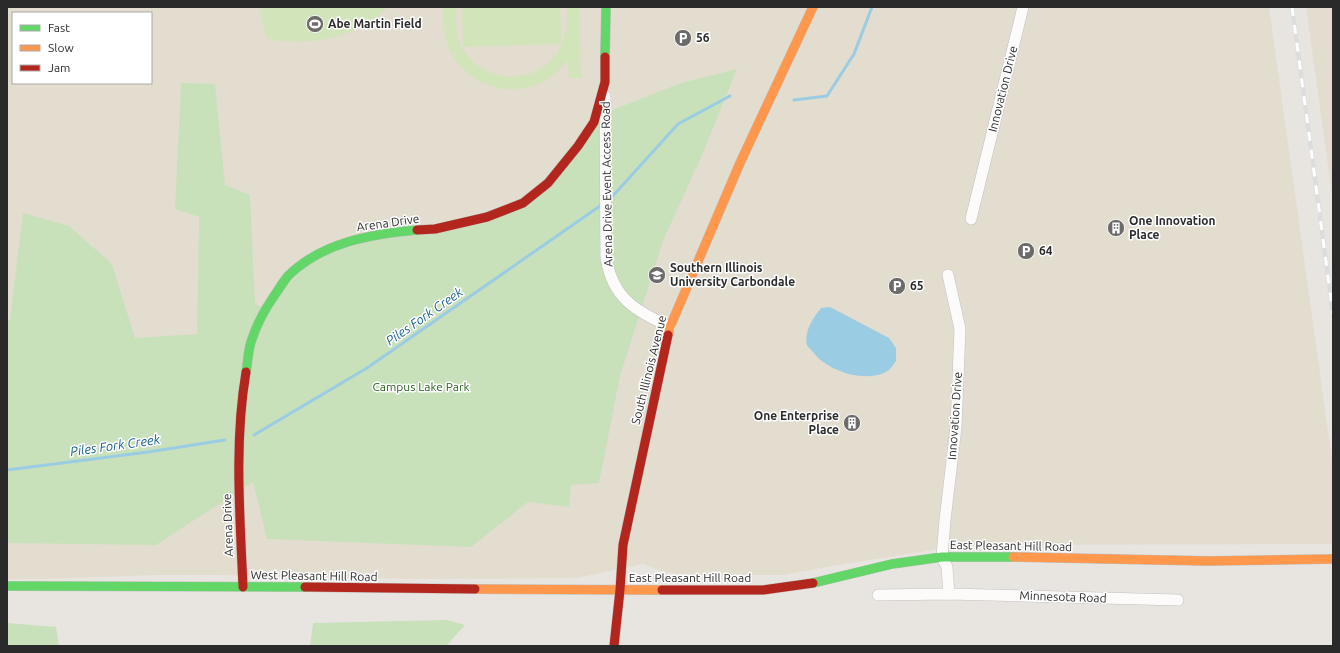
<svg xmlns="http://www.w3.org/2000/svg" width="1340" height="653" viewBox="0 0 1340 653" font-family="Ubuntu,sans-serif">
<style>
.education{fill:#e2ddcf;fill-rule:evenodd}
.green{fill:#c9e1bb}
.pitch{fill:#d2e4ba}
.water{fill:#9acce4}
.lines{fill:none;stroke-linecap:round;stroke-linejoin:round}
.stream{stroke:#9acce4;stroke-width:3}
.street-casing{stroke:#c1c1c0;stroke-width:12}
.fast-casing{stroke:#c1c1c0;stroke-width:10}
.slow-casing{stroke:#c1c1c0;stroke-width:10}
.jam-casing{stroke:#c1c1c0;stroke-width:10}
.street{stroke:#fcfbfa;stroke-width:11}
.fast{stroke:#63d668;stroke-width:9}
.slow{stroke:#ff974d;stroke-width:9}
.jam{stroke:#b3261e;stroke-width:9}
.rail-casing{stroke:#deddde;stroke-width:4.5}
.rail{stroke:#fff;stroke-width:3;stroke-dasharray:9;stroke-linecap:butt}
.labels{text-anchor:middle;stroke-width:3;stroke-linejoin:round;paint-order:stroke}
.poi-label{font-size:12px;font-weight:bold;fill:#2a2a2a;stroke:#fff;text-anchor:start}
.street-label{font-size:12px;fill:#2a2a2a;stroke:#fff}
.park-label{font-size:12px;fill:#296120;stroke:#fff}
.water-label{font-size:13px;font-style:italic;fill:#186090;stroke:#fff}
</style>
<rect width="100%" height="100%" fill="#e8e5e0"/>
<g class="education">
<path d="M7,7H1269L1333,467V544L965,545L826,567L783,575H702L667,573L643,564L577,578L421,579L219,575H158L41,579H7ZM13,13H151V83H13Z"/>
<polygon points="1306,7 1333,7 1333,202"/>
</g>
<g class="green">
<polygon points="737,69 703,153 663,241 620,376 599,483 571,485 569,507 528,502 471,547 267,539 253,482 156,545 7,543 7,321 10,320 23,213 69,226 112,264 135,338 197,334 199,217 175,209 181,83 215,84 225,185 250,195 255,304 265,309 315,256 523,203 605,113 681,83"/>
<polygon points="447,620 465,625 446,646 310,646 313,623"/>
<polygon points="7,623 56,627 59,646 7,646"/>
</g>
<g class="pitch">
<path d="M259,7H388C355,39 311,46 267,39Z"/>
<path d="M443,7H455C456,18 455,29 459,40C474,84 538,90 560,48C567,35 567,22 567,7H579L581,78H569L568,60C561,68 553,77 543,82C510,98 467,86 451,52C444,38 443,23 443,7Z"/>
<polygon points="462,7 560,7 561,44 463,47"/>
</g>
<path class="water" d="M830,307L889,338L896,348V361C893,365 890,370 886,372C864,383 827,371 813,352C811,350 808,347 807,345C804,331 813,318 821,308Z"/>
<g class="lines">
<g class="stream">
<polyline points="794,100 827,96 854,54 872,7"/>
<polyline points="611,198 678,124 730,96"/>
<polyline points="254,435 367,368 600,206"/>
<polyline points="7,470 148,452 225,440"/>
</g>
<defs>
<g id="street">
<path d="M605,96L606,258C613,299 635,310 670,327"/>
<polyline points="971,219 1023,7"/>
<polyline points="948,275 960,329 956,427 945,520 942,557 947,567 949,594"/>
<polyline points="878,595 949,594 1178,600"/>
</g>
<g id="fast">
<polyline points="605,57 606,7"/>
<path d="M246,372C248,361 248,349 252,339C257,324 265,309 274,296C279,289 283,282 288,276C322,242 372,234 417,230"/>
<polyline points="813,583 892,564 942,557 1013,557"/>
<polyline points="7,586 305,587"/>
</g>
<g id="slow">
<polyline points="668,335 670,327 740,163 813,7"/>
<polyline points="1013,557 1209,561 1333,559"/>
<polyline points="475,589 662,590"/>
</g>
<g id="jam">
<polyline points="417,230 435,229 487,217 523,203 548,183 578,146 594,122 605,82 605,57"/>
<path d="M243,587C240,516 234,443 246,372"/>
<polyline points="305,587 475,589"/>
<polyline points="662,590 763,590 813,583"/>
<polyline points="614,646 620,590 623,545 668,335"/>
</g>
</defs>
<use href="#street" class="street-casing"/>
<use href="#fast" class="fast-casing"/>
<use href="#slow" class="slow-casing"/>
<use href="#jam" class="jam-casing"/>
<use href="#street" class="street"/>
<use href="#fast" class="fast"/>
<use href="#slow" class="slow"/>
<use href="#jam" class="jam"/>
<defs>
<polyline id="rail" points="1292,7 1333,314"/>
</defs>
<use href="#rail" class="rail-casing"/>
<use href="#rail" class="rail"/>
</g>
<defs>
<symbol id="stadium-disc" viewBox="-11 -11 22 22"><circle r="9.5" fill="#6c6b6a" stroke="#fff"/><path d="M0-5a6.5 5 0 1 0 0 10a6.5 5 0 1 0 0-10ZM-3.5-1.8h7v3.6h-7Z" fill="#fff"/></symbol>
<symbol id="parking-disc" viewBox="-11 -11 22 22"><circle r="9.5" fill="#6c6b6a" stroke="#fff"/><path d="M-3.5-5.5H1a3.5 3.5 0 0 1 0 7H-1V5.5H-3.5ZM-1-3.4V-.6H.8a1.4 1.4 0 0 0 0-2.8Z" fill="#fff"/></symbol>
<symbol id="building-disc" viewBox="-11 -11 22 22"><circle r="9.5" fill="#6c6b6a" stroke="#fff"/><path d="M-4-6H4V6H1V3H-1V6H-4ZM-2.5-4.3h1.7v1.8h-1.7ZM.8-4.3h1.7v1.8H.8ZM-2.5-1h1.7V.8h-1.7ZM.8-1h1.7V.8H.8Z" fill="#fff"/></symbol>
<symbol id="university-disc" viewBox="-11 -11 22 22"><circle r="9.5" fill="#6c6b6a" stroke="#fff"/><path d="M0-5L7-2L0 1L-7-2ZM-4 1L0 2.5L4 1V4Q0 6-4 4Z" fill="#fff"/></symbol>
</defs>
<g fill-rule="evenodd">
<use href="#stadium-disc" x="305" y="14" width="20" height="20"/>
<use href="#parking-disc" x="673" y="28" width="20" height="20"/>
<use href="#building-disc" x="1106" y="218" width="20" height="20"/>
<use href="#parking-disc" x="1016" y="241" width="20" height="20"/>
<use href="#university-disc" x="647" y="265" width="20" height="20"/>
<use href="#parking-disc" x="887" y="276" width="20" height="20"/>
<use href="#building-disc" x="842" y="413" width="20" height="20"/>
</g>
<g class="labels">
<g class="poi-label">
<text x="328" y="28">Abe Martin Field</text>
<text x="696" y="42">56</text>
<text x="1129" y="225">One Innovation<tspan x="1129" dy="14">Place</tspan></text>
<text x="1039" y="255">64</text>
<text x="670" y="272">Southern Illinois<tspan x="670" dy="14">University Carbondale</tspan></text>
<text x="910" y="290">65</text>
<text x="839" y="420" text-anchor="end">One Enterprise<tspan x="839" dy="14">Place</tspan></text>
</g>
<g class="street-label">
<text transform="translate(1003 89) rotate(-76)" y="4">Innovation Drive</text>
<text transform="translate(607 184) rotate(-91)" y="4">Arena Drive Event Access Road</text>
<text transform="translate(388 223) rotate(-8)" y="4">Arena Drive</text>
<text transform="translate(649 370) rotate(-76)" y="4">South Illinois Avenue</text>
<text transform="translate(955 416) rotate(-86)" y="4">Innovation Drive</text>
<text transform="translate(228 525) rotate(-92)" y="4">Arena Drive</text>
<text transform="translate(1011 546) rotate(1)" y="4">East Pleasant Hill Road</text>
<text transform="translate(314 576) rotate(1)" y="4">West Pleasant Hill Road</text>
<text x="690" y="582">East Pleasant Hill Road</text>
<text transform="translate(1063 597) rotate(2)" y="4">Minnesota Road</text>
</g>
<g class="park-label">
<text x="421" y="391">Campus Lake Park</text>
</g>
<g class="water-label">
<text transform="translate(424 316) rotate(-35)" y="5">Piles Fork Creek</text>
<text transform="translate(115 445) rotate(-8)" y="5">Piles Fork Creek</text>
</g>
</g>
<rect width="1340" height="653" fill="none" stroke="#2a2a2a" stroke-width="16"/>
<rect x="12" y="12" width="140" height="72" fill="#ffffff" stroke="#aaaaaa"/>
<rect x="20" y="25" width="20" height="6" fill="#63d668" stroke="#aaaaaa"/>
<text x="48" y="32" font-size="12" fill="#2a2a2a">Fast</text>
<rect x="20" y="45" width="20" height="6" fill="#ff974d" stroke="#aaaaaa"/>
<text x="48" y="52" font-size="12" fill="#2a2a2a">Slow</text>
<rect x="20" y="65" width="20" height="6" fill="#b3261e" stroke="#aaaaaa"/>
<text x="48" y="72" font-size="12" fill="#2a2a2a">Jam</text>
</svg>
